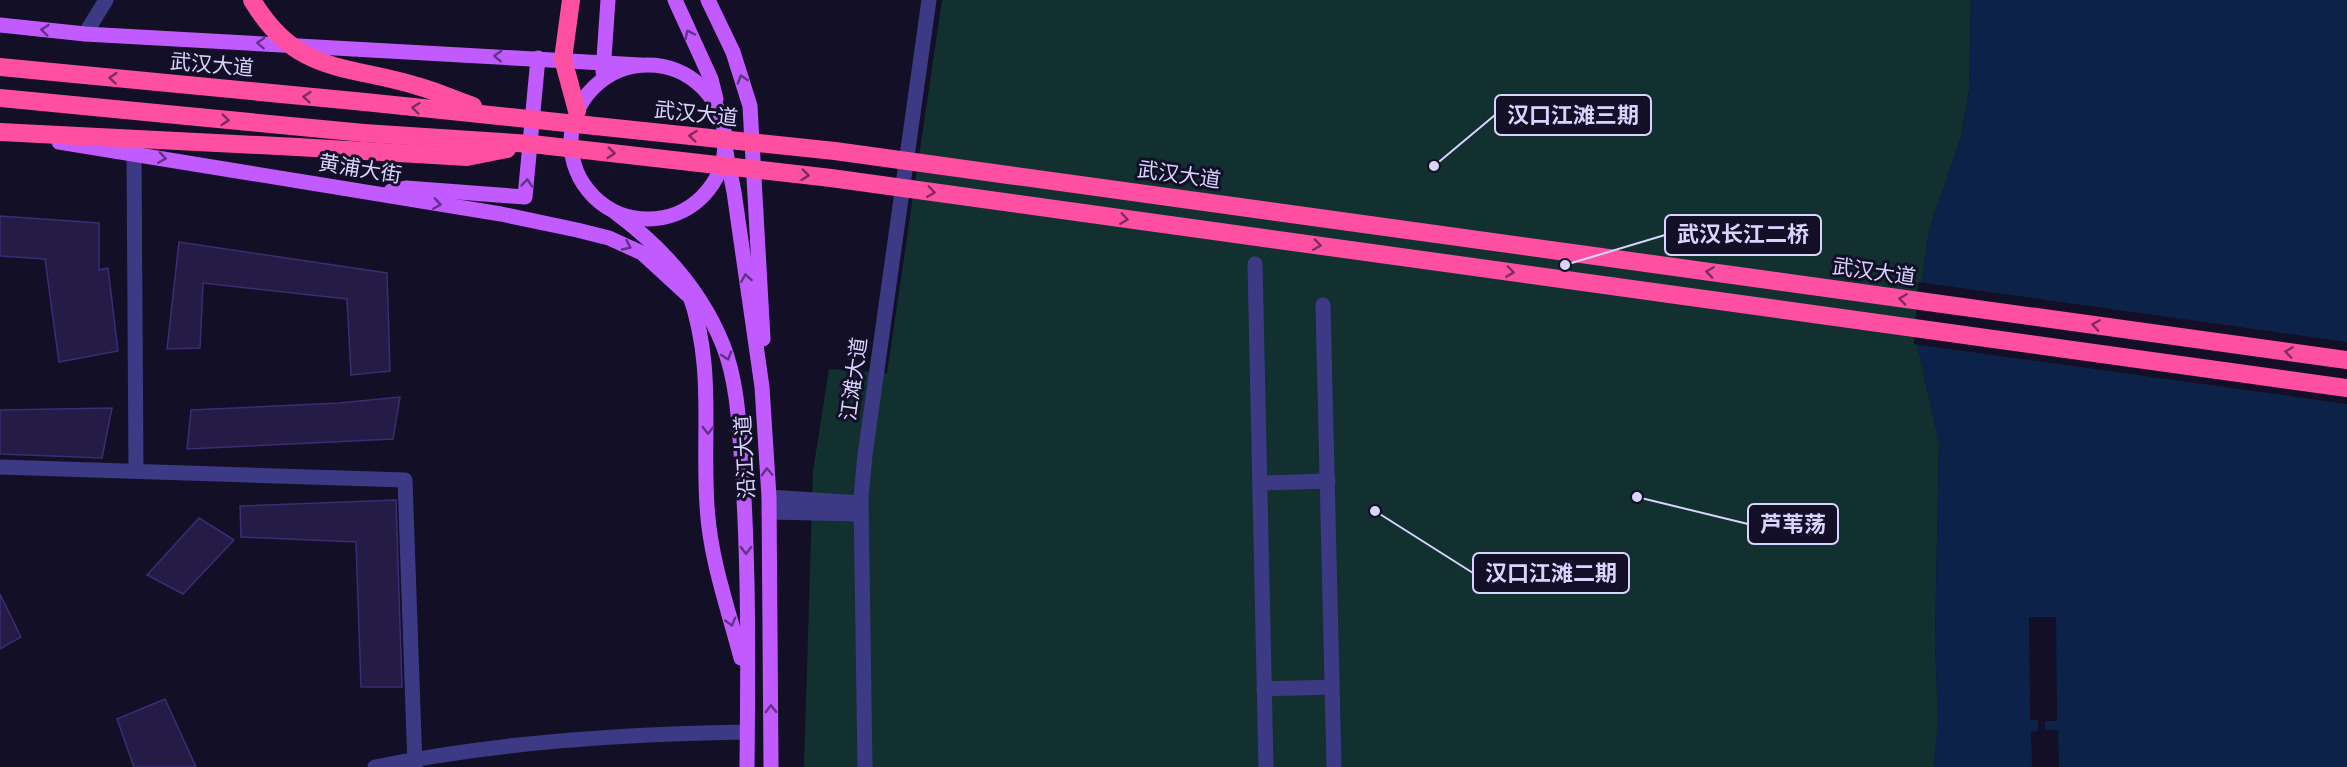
<svg xmlns="http://www.w3.org/2000/svg" width="2347" height="767" viewBox="0 0 2347 767" font-family="'Exo 2','Noto Sans SC',sans-serif">
<style>
.green{fill:#12302f}
.water{fill:#0c2248}
.pier{fill:#130f26}
.building{fill:#241b47;stroke:#3b2d73;stroke-width:1.5}
.lines{fill:none;stroke-linecap:round;stroke-linejoin:round}
.minor{stroke:#3d3a85;stroke-width:15}
.major{stroke:#c25bff;stroke-width:15}
.highway{stroke:#ff4fa3;stroke-width:18}
.highway-bridge{stroke:#ff4fa3;stroke-width:18}
.oneway{stroke:#623188}
.oneway2{stroke:#7d2c5e}
.labels{text-anchor:middle;stroke-width:6;stroke-linejoin:round;paint-order:stroke}
.street-label{font-size:21px;fill:#d9d4ff;stroke:#130f26}
.leader{fill:none;stroke:#d9d4ff;stroke-width:2}
.callout-dot{fill:#d9d4ff;stroke:#130f26;stroke-width:2}
.callout{fill:#130f26;stroke:#d9d4ff;stroke-width:2}
.callout-label{font-size:22px;text-anchor:middle;font-weight:bold;fill:#d9d4ff}
</style>
<rect width="100%" height="100%" fill="#130f26"/>
<polygon class="green" points="942,0 1971,0 1969,91 1961,137 1929,230 1918,310 1917,344 1939,443 1935,641 1938,722 1934,767 804,767 813,471 829,369 887,373"/>
<polygon class="water" points="1971,0 2347,0 2347,767 1934,767 1938,722 1935,641 1939,443 1917,344 1918,310 1929,230 1961,137 1969,91"/>
<g class="pier">
<polygon points="1918,282 2347,342 2347,404 1914,344"/>
<polygon points="2029,617 2056,617 2057,721 2045,721 2045,730 2058,730 2059,767 2032,767 2031,732 2038,731 2038,720 2030,720"/>
</g>
<g class="building">
<polygon points="0,216 99,223 99,270 108,268 118,351 59,362 45,259 0,256"/>
<polygon points="179,242 387,273 390,371 351,375 347,299 203,283 200,348 167,349"/>
<polygon points="400,397 393,439 187,449 191,410 339,403"/>
<polygon points="112,408 102,458 0,454 0,410"/>
<polygon points="396,500 402,687 361,687 356,542 241,537 240,506"/>
<polygon points="199,518 234,540 183,594 147,575"/>
<polygon points="0,594 21,637 0,649"/>
<polygon points="165,699 196,767 134,767 117,719"/>
</g>
<g class="lines">
<g class="minor">
<polyline points="85,34 106,0"/>
<polyline points="134,153 136,471"/>
<polyline points="1255,264 1266,767"/>
<polyline points="1323,305 1334,767"/>
<polyline points="0,467 405,480 415,767"/>
<polyline points="1260,483 1328,481"/>
<polyline points="769,497 861,503"/>
<polyline points="769,512 861,514"/>
<polyline points="1264,689 1332,687"/>
<path d="M375,767C498,742 623,734 747,732"/>
<polyline points="865,767 861,497 865,455 929,0"/>
</g>
<g class="major">
<polyline points="675,0 711,79 716,99"/>
<polyline points="708,0 733,52 750,106 763,339"/>
<polyline points="0,25 85,34 640,65"/>
<circle cx="648" cy="142" r="77"/>
<polyline points="603,72 608,0"/>
<polyline points="59,142 501,214 577,230 609,238 642,253 691,298"/>
<polyline points="725,147 734,192 762,387 769,497 771,767"/>
<polyline points="391,191 406,188 525,197 538,58"/>
<path d="M616,213C663,248 701,290 723,345C738,383 739,427 742,466C749,566 748,667 747,767"/>
<path d="M689,293C715,366 702,432 707,506C710,559 728,608 741,658"/>
</g>
<g class="highway">
<polyline points="571,0 563,59 577,111"/>
<polyline points="0,67 365,102"/>
<polyline points="0,98 364,133"/>
<polyline points="0,132 297,147"/>
</g>
<g class="highway-bridge">
<path d="M252,0C297,75 345,64 417,86C436,91 455,100 473,106"/>
<polyline points="365,102 835,151 2347,360"/>
<polyline points="364,133 532,144 831,178 2347,388"/>
<polyline points="297,147 467,157 507,149"/>
</g>
</g>
<defs><path id="oneway-chevron" d="M-2-3.5L2.5 0L-2 3.5" fill="none" stroke-width="1.6" stroke-linecap="round" stroke-linejoin="round" transform="scale(1.5)"/></defs>
<g class="oneway">
<use href="#oneway-chevron" transform="translate(45 30) rotate(-174)"/>
<use href="#oneway-chevron" transform="translate(689 34) rotate(-115)"/>
<use href="#oneway-chevron" transform="translate(261 43) rotate(-177)"/>
<use href="#oneway-chevron" transform="translate(498 56) rotate(-177)"/>
<use href="#oneway-chevron" transform="translate(742 79) rotate(-107)"/>
<use href="#oneway-chevron" transform="translate(162 158) rotate(9)"/>
<use href="#oneway-chevron" transform="translate(527 183) rotate(-85)"/>
<use href="#oneway-chevron" transform="translate(437 204) rotate(9)"/>
<use href="#oneway-chevron" transform="translate(627 246) rotate(25)"/>
<use href="#oneway-chevron" transform="translate(746 278) rotate(-99)"/>
<use href="#oneway-chevron" transform="translate(727 356) rotate(73)"/>
<use href="#oneway-chevron" transform="translate(708 430) rotate(90)"/>
<use href="#oneway-chevron" transform="translate(767 472) rotate(-93)"/>
<use href="#oneway-chevron" transform="translate(746 550) rotate(90)"/>
<use href="#oneway-chevron" transform="translate(731 622) rotate(74)"/>
<use href="#oneway-chevron" transform="translate(771 709) rotate(-91)"/>
</g>
<g class="oneway2">
<use href="#oneway-chevron" transform="translate(113 78) rotate(-175)"/>
<use href="#oneway-chevron" transform="translate(307 97) rotate(-175)"/>
<use href="#oneway-chevron" transform="translate(416 108) rotate(-174)"/>
<use href="#oneway-chevron" transform="translate(225 120) rotate(6)"/>
<use href="#oneway-chevron" transform="translate(693 136) rotate(-174)"/>
<use href="#oneway-chevron" transform="translate(611 153) rotate(6)"/>
<use href="#oneway-chevron" transform="translate(805 175) rotate(6)"/>
<use href="#oneway-chevron" transform="translate(931 192) rotate(8)"/>
<use href="#oneway-chevron" transform="translate(1124 219) rotate(8)"/>
<use href="#oneway-chevron" transform="translate(1317 245) rotate(8)"/>
<use href="#oneway-chevron" transform="translate(1510 272) rotate(8)"/>
<use href="#oneway-chevron" transform="translate(1710 272) rotate(-172)"/>
<use href="#oneway-chevron" transform="translate(1903 299) rotate(-172)"/>
<use href="#oneway-chevron" transform="translate(2096 325) rotate(-172)"/>
<use href="#oneway-chevron" transform="translate(2289 352) rotate(-172)"/>
</g>
<g class="labels">
<g class="street-label">
<text transform="translate(212 65) rotate(5)" y="7">武汉大道</text>
<text transform="translate(696 114) rotate(6)" y="7">武汉大道</text>
<text transform="translate(360 169) rotate(9)" y="7">黄浦大街</text>
<text transform="translate(1179 175) rotate(8)" y="7">武汉大道</text>
<text transform="translate(1874 272) rotate(8)" y="7">武汉大道</text>
<text transform="translate(854 379) rotate(-82)" y="7">江滩大道</text>
<text transform="translate(745 457) rotate(-93)" y="7">沿江大道</text>
</g>
</g>
<path class="leader" d="M1434 166L1495 115M1565 265L1665 235M1637 497L1748 524M1375 511L1473 573"/>
<g class="callout-dot">
<circle cx="1434" cy="166" r="6"/>
<circle cx="1565" cy="265" r="6"/>
<circle cx="1637" cy="497" r="6"/>
<circle cx="1375" cy="511" r="6"/>
</g>
<g class="callout">
<rect x="1495" y="95" width="156" height="40" rx="6"/>
<rect x="1665" y="215" width="156" height="40" rx="6"/>
<rect x="1748" y="504" width="90" height="40" rx="6"/>
<rect x="1473" y="553" width="156" height="40" rx="6"/>
</g>
<g class="callout-label">
<text x="1573" y="123">汉口江滩三期</text>
<text x="1743" y="242">武汉长江二桥</text>
<text x="1793" y="532">芦苇荡</text>
<text x="1551" y="581">汉口江滩二期</text>
</g>
</svg>
